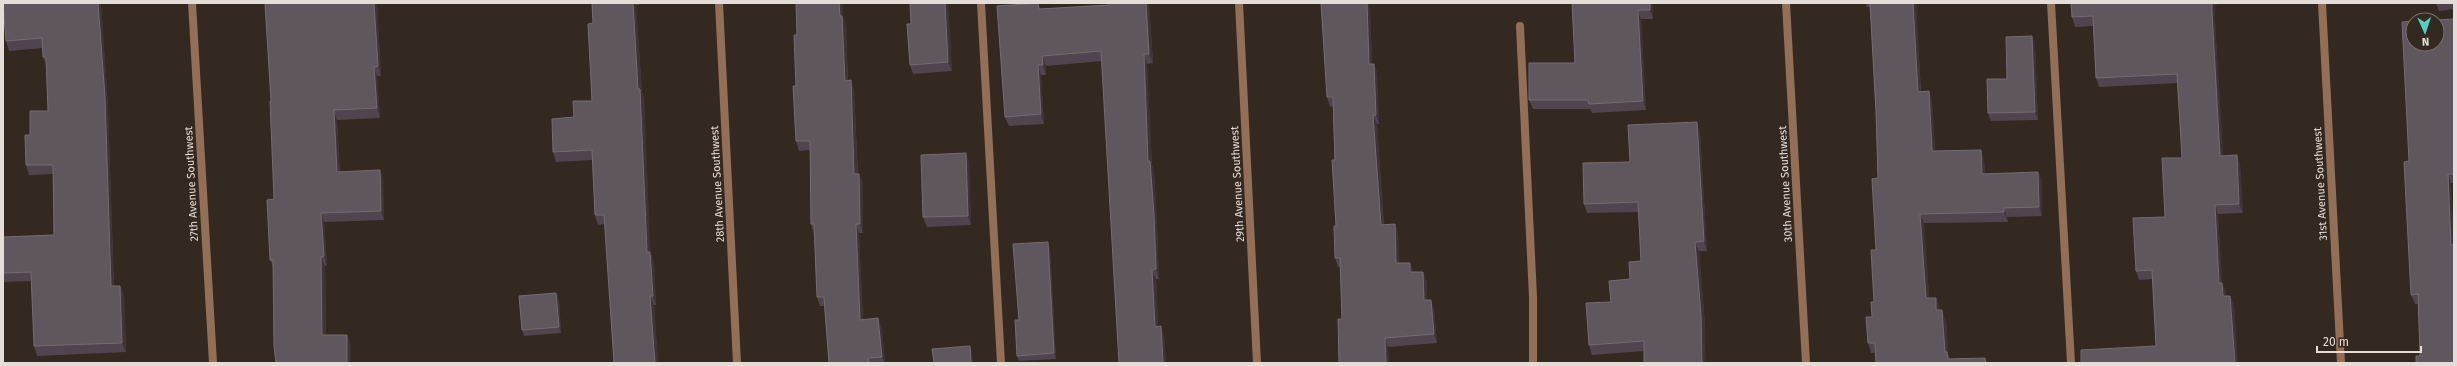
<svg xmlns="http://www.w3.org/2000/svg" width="2457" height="366" viewBox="0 0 2457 366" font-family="'Fira Sans',sans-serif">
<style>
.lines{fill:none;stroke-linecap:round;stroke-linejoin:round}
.lane{stroke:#936f58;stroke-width:8}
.street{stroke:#936f58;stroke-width:8}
.wall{fill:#50454e}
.shaded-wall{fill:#3e3336}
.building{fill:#60565d;stroke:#756b70}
.labels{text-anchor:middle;stroke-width:3.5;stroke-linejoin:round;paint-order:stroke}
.street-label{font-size:11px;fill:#e4ddd7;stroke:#332920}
</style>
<rect width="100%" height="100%" fill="#332920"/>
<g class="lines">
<g class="lane">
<polyline points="981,3 1001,363"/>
<polyline points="2051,3 2071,363"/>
<polyline points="1520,26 1533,297 1533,363"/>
</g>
<g class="street">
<polyline points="192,3 213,363"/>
<polyline points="719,3 737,363"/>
<polyline points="1239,3 1257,363"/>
<polyline points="1786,3 1806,363"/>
<polyline points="2322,3 2341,363"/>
</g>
</g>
<g class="wall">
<polygon points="101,3 108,107 114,286 120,286 124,295 126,352 37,356 34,346 31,281 3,282 3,237 54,235 53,174 29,175 26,165 30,135 48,111 46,65 43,57 43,48 9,51 6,41"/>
<polygon points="265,3 377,3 381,76 377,76 380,118 337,120 340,172 380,170 383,180 384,220 324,222 327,266 325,266 326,335 351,344 276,363 273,266 270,260 274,199 271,101"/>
<polygon points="592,3 639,3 639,5 636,5 642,92 644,98 650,252 654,262 656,305 654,305 658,363 614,363 605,224 598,225 595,215 592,160 556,162 553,152 574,117 592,101 593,23"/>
<polygon points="796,3 842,3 843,17 846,25 848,80 854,90 858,174 859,174 863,184 863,233 859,233 863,319 882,328 885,363 829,363 824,306 820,306 817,297 814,234 811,224 810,150 799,151 796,141 797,35"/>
<polygon points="948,3 952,71 913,74 910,65 911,24"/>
<polygon points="1109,3 1149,3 1153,63 1147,64 1152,165 1154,171 1157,225 1159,279 1156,279 1158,326 1164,336 1166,363 1119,363 1102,61 1046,66 1046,75 1041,75 1044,124 1009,126 1005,117 1040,9 1109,5"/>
<polygon points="1321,3 1368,3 1370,10 1372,64 1374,64 1377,73 1379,124 1377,124 1384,225 1395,224 1398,233 1399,263 1427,281 1427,300 1434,309 1437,343 1388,347 1389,363 1339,363 1342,319 1340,267 1338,267 1335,258 1336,226 1333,106 1330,107 1327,97"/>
<polygon points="1572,3 1653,3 1653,19 1641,19 1646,110 1592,113 1590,109 1533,109 1529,100 1575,63"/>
<polygon points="1866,3 1916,3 1921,92 1929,91 1932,101 1935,151 1984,159 1985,174 2038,172 2042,182 2042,216 2007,217 2008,222 1924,223 1929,298 1936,298 1939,307 1939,310 1946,320 1948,354 1950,359 1987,363 1876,353 1871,353 1868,343 1872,317 1874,302 1878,178 1876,112 1870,7 1867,7"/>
<polygon points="2071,3 2218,3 2218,4 2215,5 2215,22 2223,156 2240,164 2243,213 2218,214 2222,283 2226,292 2226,296 2230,296 2234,305 2237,352 2156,346 2152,279 2139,280 2136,271 2165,217 2182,158 2178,83 2099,87 2096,78 2093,26 2075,27 2072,17"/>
<polygon points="2436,3 2454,3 2454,9 2439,11"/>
<polygon points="2454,19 2454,183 2451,183 2420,356 2418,304 2415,304 2411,295 2409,161"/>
<polygon points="2035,44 2038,120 1991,121 1988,113"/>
<polygon points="1700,132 1707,251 1699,251 1705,325 1644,351 1592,355 1589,345 1611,302 1630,279 1641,261 1638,212 1587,213 1584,204 1630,162"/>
<polygon points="966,153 969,163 971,225 927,227 923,217"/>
<polygon points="1050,248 1056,359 1019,361 1017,356 1019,320"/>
<polygon points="559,299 561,333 524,336 522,330"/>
</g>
<g class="shaded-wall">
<polygon points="98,3 101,3 108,107 114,295 111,286"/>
<polygon points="374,3 377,3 381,76 378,66"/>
<polygon points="633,3 635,3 636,5 642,92 644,98 651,262 647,252 638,89"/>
<polygon points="839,3 842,3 843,17 846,25 848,90 845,81"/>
<polygon points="945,3 948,3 952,71 948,62"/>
<polygon points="1146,3 1149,3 1153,63 1149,54"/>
<polygon points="1367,3 1368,3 1370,10 1373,73 1369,64"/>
<polygon points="1650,3 1653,3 1653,19 1650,10"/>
<polygon points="1913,3 1916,3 1921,102 1918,92"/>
<polygon points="2212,3 2215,3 2215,22 2224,165 2220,156 2212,12"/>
<polygon points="1638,10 1641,19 1646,110 1643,101"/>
<polygon points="2032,36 2035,44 2038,120 2035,112"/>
<polygon points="1144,54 1147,64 1152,165 1154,171 1157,225 1159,279 1156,269 1148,161"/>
<polygon points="1042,56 1046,66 1046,75 1043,65"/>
<polygon points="1374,64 1377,73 1379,124 1376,115"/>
<polygon points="1038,65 1041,75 1044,124 1041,114"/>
<polygon points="374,67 377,76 380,118 377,108"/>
<polygon points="851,80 854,90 858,184 854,174"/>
<polygon points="1929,91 1932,101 1936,161 1932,151"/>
<polygon points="334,110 337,120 340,181 337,172"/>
<polygon points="1373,115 1377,124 1384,234 1381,225"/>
<polygon points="1697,122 1700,132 1707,251 1704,241"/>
<polygon points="1981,150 1984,159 1985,184 1982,174"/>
<polygon points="966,153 969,163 971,225 968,216"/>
<polygon points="2237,155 2240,164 2243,213 2239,204"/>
<polygon points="380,170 383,180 384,220 381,211"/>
<polygon points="2038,172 2042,182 2042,216 2039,207"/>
<polygon points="859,174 863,184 863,233 860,224"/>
<polygon points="2448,174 2451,183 2454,239 2454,252 2451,245"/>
<polygon points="2215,205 2218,214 2223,292 2219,283"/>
<polygon points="2004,208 2007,217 2008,222 2004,212"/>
<polygon points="321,213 324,222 327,266 324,256"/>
<polygon points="1920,214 1924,223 1930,308 1926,298"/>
<polygon points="856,224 859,233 863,329 860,320"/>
<polygon points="1395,224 1398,233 1400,272 1396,263"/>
<polygon points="1048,242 1050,248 1056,359 1054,353"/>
<polygon points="1695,242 1699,251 1705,325 1706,363 1702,363"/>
<polygon points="650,252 654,262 656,305 653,296"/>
<polygon points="321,257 325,266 326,345 322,335"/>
<polygon points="1410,263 1414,272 1410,272"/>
<polygon points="1152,270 1156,279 1159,336 1155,327"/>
<polygon points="1423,272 1427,281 1427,309 1424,300"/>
<polygon points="2222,283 2226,292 2226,306 2223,296"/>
<polygon points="120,286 124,295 126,352 122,343"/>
<polygon points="556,293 559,299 561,333 559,327"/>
<polygon points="650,296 654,305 658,363 655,363"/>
<polygon points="2230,296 2234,305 2238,363 2235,363"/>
<polygon points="1936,298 1939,307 1940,320 1936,310"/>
<polygon points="1431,300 1434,309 1437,343 1434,334"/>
<polygon points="1942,310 1946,320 1948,354 1951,362 1949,363 1945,352"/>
<polygon points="878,318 882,328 885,363 884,363 882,357"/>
<polygon points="1161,326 1164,336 1166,363 1163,363"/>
<polygon points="347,335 351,344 351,363 347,363"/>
<polygon points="1385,338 1388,347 1389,363 1386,363"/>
<polygon points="970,346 972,352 973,363 971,363"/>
</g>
<g class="building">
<polygon points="3,3 98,3 105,97 111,286 120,286 122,343 34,346 31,272 3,273 3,237 54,235 53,165 26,165 25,135 30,135 30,111 48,111 46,57 43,57 42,38 6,41"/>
<polygon points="265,3 374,3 378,66 374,67 377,108 334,110 337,172 380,170 381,211 321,213 324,256 321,257 322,335 347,335 347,363 276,363 274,346 273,260 270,260 267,200 274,199 270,101 271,101"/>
<polygon points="592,3 633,3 638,89 640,89 647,252 650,252 653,296 650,296 655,363 614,363 604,215 595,215 592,150 553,152 552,119 574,117 573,101 592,101 588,24 593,23"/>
<polygon points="796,3 839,3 840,16 842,16 845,81 851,80 854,174 859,174 860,224 856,224 860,320 878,318 882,357 868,358 869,363 829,363 824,297 817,297 814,224 811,224 810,141 796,141 793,86 796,86 794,35 797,35"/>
<polygon points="910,3 945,3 948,62 910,65 907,24 911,24"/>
<polygon points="1038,3 1039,9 1109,5 1109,3 1146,3 1149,54 1144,54 1148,161 1150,161 1154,215 1156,269 1152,270 1155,327 1161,326 1163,363 1119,363 1101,51 1042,56 1043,65 1038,65 1041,114 1005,117 997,6"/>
<polygon points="1321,3 1367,3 1369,64 1374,64 1376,115 1373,115 1381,225 1395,224 1396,263 1410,263 1410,272 1423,272 1424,300 1431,300 1434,334 1385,338 1386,363 1339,363 1338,319 1342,319 1340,258 1335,258 1334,226 1336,226 1332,160 1335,160 1333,97 1327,97"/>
<polygon points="1572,3 1650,3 1650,10 1638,10 1643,101 1589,104 1588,100 1529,100 1529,63 1575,63"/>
<polygon points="1870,3 1913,3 1918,92 1929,91 1932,151 1981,150 1982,174 2038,172 2039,207 2004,208 2004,212 1920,214 1926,298 1936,298 1936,310 1942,310 1945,352 1947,352 1948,359 1985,358 1986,363 1876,363 1875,343 1868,343 1866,317 1872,317 1871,302 1874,302 1871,250 1876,250 1872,179 1878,178 1876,112"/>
<polygon points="2071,3 2212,3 2212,12 2220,156 2237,155 2239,204 2215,205 2219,283 2222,283 2223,296 2230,296 2235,363 2081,363 2081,350 2156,346 2152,270 2136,271 2133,218 2165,217 2162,158 2182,158 2177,74 2096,78 2093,16 2072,17"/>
<polygon points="2454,19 2454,174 2448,174 2451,245 2454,245 2454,363 2416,363 2416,356 2420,356 2418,294 2411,295 2404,162 2409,161 2402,22 2413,21 2413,44 2437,44 2437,20 2436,20"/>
<polygon points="2032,36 2035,112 1988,113 1987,79 2007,79 2006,37"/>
<polygon points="1697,122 1704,241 1695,242 1701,315 1702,363 1644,363 1644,341 1589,345 1586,303 1611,302 1609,281 1630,279 1629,262 1641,261 1638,202 1584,204 1583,163 1630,162 1628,125"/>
<polygon points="966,153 968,216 923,217 921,155"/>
<polygon points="1048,242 1054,353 1017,356 1015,320 1019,320 1013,244"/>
<polygon points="556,293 559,327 522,330 519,296"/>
<polygon points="970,346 971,363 934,363 932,349"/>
</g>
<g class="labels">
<g class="street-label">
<text transform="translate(191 184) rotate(-93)" y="4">27th Avenue Southwest</text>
<text transform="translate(717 184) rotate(-93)" y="4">28th Avenue Southwest</text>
<text transform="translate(1237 184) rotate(-93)" y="4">29th Avenue Southwest</text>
<text transform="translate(1785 184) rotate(-93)" y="4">30th Avenue Southwest</text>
<text transform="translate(2320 184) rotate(-93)" y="4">31st Avenue Southwest</text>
</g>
</g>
<rect width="2457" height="366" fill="none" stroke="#e4ddd7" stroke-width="8"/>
<g transform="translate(2425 32) rotate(177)"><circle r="19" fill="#332920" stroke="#7a7169"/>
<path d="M0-3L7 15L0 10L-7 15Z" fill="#56cec3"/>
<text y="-6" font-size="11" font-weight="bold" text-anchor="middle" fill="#e4ddd7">N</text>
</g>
<path d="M2317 346v6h104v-6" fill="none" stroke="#e4ddd7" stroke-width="2"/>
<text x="2323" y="346" font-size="12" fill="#e4ddd7" stroke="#332920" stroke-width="3" paint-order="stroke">20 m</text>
</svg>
